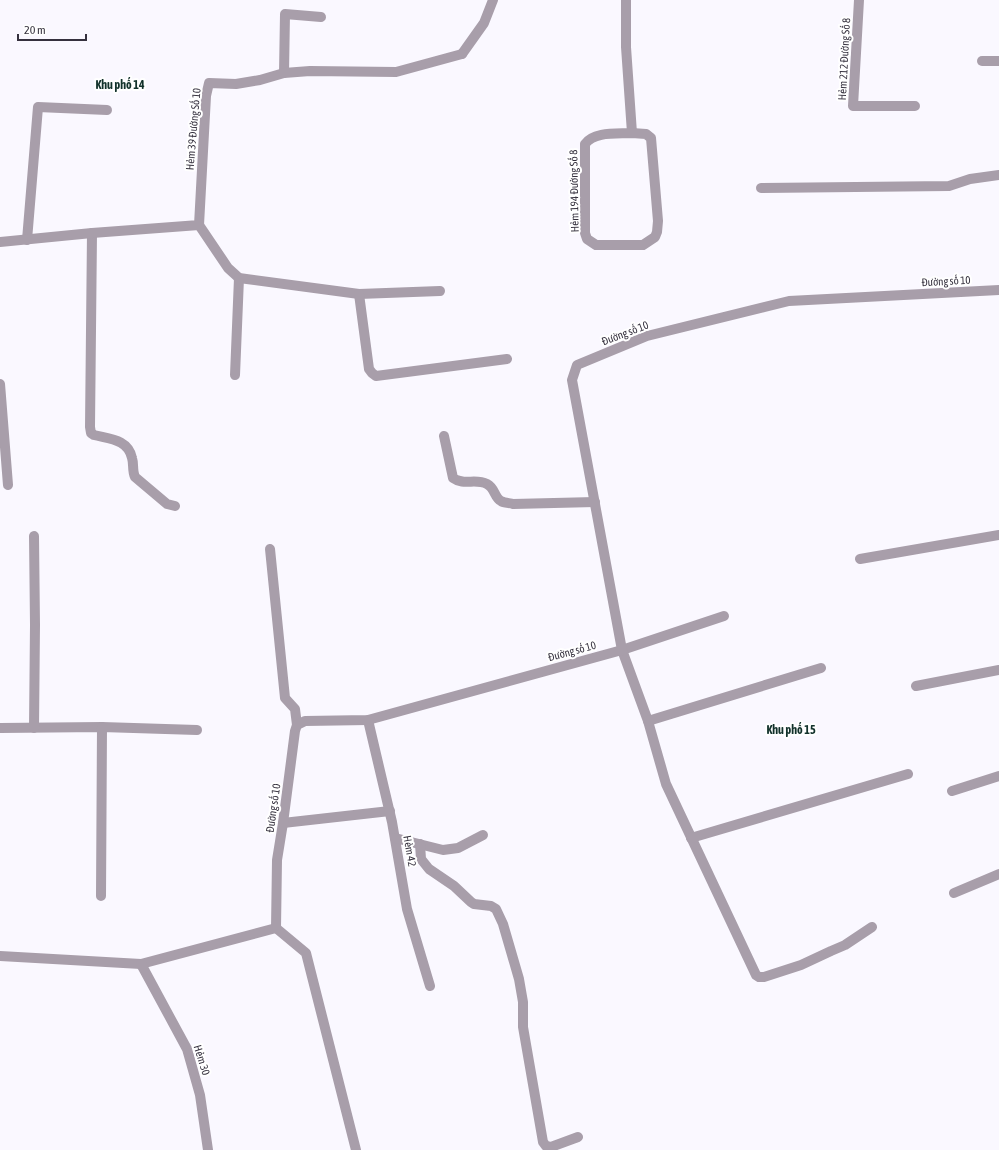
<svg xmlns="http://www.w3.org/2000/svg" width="999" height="1150" viewBox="0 0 999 1150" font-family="'Asap Condensed',sans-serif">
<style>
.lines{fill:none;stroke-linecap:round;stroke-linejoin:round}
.service{stroke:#a89eaa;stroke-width:10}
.minor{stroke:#a89eaa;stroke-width:10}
.labels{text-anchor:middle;stroke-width:4;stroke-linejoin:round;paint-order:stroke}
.street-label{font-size:11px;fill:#35313e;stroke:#fff}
.neighbourhood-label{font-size:12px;font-weight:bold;fill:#12322b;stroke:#fff}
</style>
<rect width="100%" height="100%" fill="#faf8ff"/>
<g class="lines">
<g class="service">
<polyline points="462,54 484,23 493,0"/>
<polyline points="982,61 999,61"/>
<polyline points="27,240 38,107 107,110"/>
<polyline points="622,650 724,616"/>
<polyline points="952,791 999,776"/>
<polyline points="283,823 390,811"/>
<polyline points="954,893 999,874"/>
</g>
<g class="minor">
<polyline points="626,0 626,47 632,133"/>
<polyline points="859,0 853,106 915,106"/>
<polyline points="284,73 285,14 321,17"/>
<path d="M632,133L646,134L651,138L658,221L657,232L655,237L643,245H596L587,239L585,233V144C594,131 618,134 632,133Z"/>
<polyline points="761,188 949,186 970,179 999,175"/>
<polyline points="199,225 228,268 239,278 359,294 440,291"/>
<path d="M92,233L90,427L91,433L94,435C109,439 128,439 132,458C134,464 132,471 135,477L167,504L175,506"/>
<polyline points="0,242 92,233 199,225 206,96 209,83 236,84 260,80 284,73 310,71 396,72 462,54"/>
<polyline points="359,294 369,369 372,373 376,376 507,359"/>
<polyline points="235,375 239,278"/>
<polyline points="0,384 8,485"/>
<path d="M444,436L453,478C464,486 475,478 487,484C495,488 494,497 501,501C504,503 510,503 513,504L595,502"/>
<polyline points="270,549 285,698 295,709 297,725"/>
<polyline points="860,559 999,535"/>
<polyline points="622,650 648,721 666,784 756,975 759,977 764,977 801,965 831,951 845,945 872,927"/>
<polyline points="916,686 999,670"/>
<polyline points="368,720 392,822 407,909 430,986"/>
<polyline points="648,721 821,668"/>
<polyline points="0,728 102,727 197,730"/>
<polyline points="34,728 35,625 34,536"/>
<polyline points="395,838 443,850 458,848 483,835"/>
<polyline points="691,838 908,774"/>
<polyline points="420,844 421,859 429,869 454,886 471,902 474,904 491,906 496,909 503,924 519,979 523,1002 523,1027 543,1142 546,1146 551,1147 578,1137"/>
<polyline points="101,896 102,727"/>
<polyline points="276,928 306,953 356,1150"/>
<polyline points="0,956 141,964 276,928 277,860 283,823 295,731 297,725 305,721 368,720 622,650 572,380 577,365 647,336 789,301 999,290"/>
<polyline points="141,964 187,1049 200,1095 208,1150"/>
</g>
</g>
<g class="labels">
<g class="street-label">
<text transform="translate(844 59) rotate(-87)" y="4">Hẻm 212 Đường Số 8</text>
<text transform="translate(193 129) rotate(-85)" y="4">Hẻm 39 Đường Số 10</text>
<text transform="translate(574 191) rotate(-91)" y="4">Hẻm 194 Đường Số 8</text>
<text transform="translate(946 281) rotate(-3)" y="4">Đường số 10</text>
<text transform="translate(625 333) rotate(-21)" y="4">Đường số 10</text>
<text transform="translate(572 651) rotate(-15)" y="4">Đường số 10</text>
<text transform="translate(273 808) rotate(-82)" y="4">Đường số 10</text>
<text transform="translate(410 851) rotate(80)" y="4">Hèm 42</text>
<text transform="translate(202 1060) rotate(73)" y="4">Hẻm 30</text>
</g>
<g class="neighbourhood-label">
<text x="120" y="89">Khu phố 14</text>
<text x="791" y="734">Khu phố 15</text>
</g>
</g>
<path d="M18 34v6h68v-6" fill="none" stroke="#35313e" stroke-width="2"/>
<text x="24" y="34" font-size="12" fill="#35313e" stroke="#ffffff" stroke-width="3" paint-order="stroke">20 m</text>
</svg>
